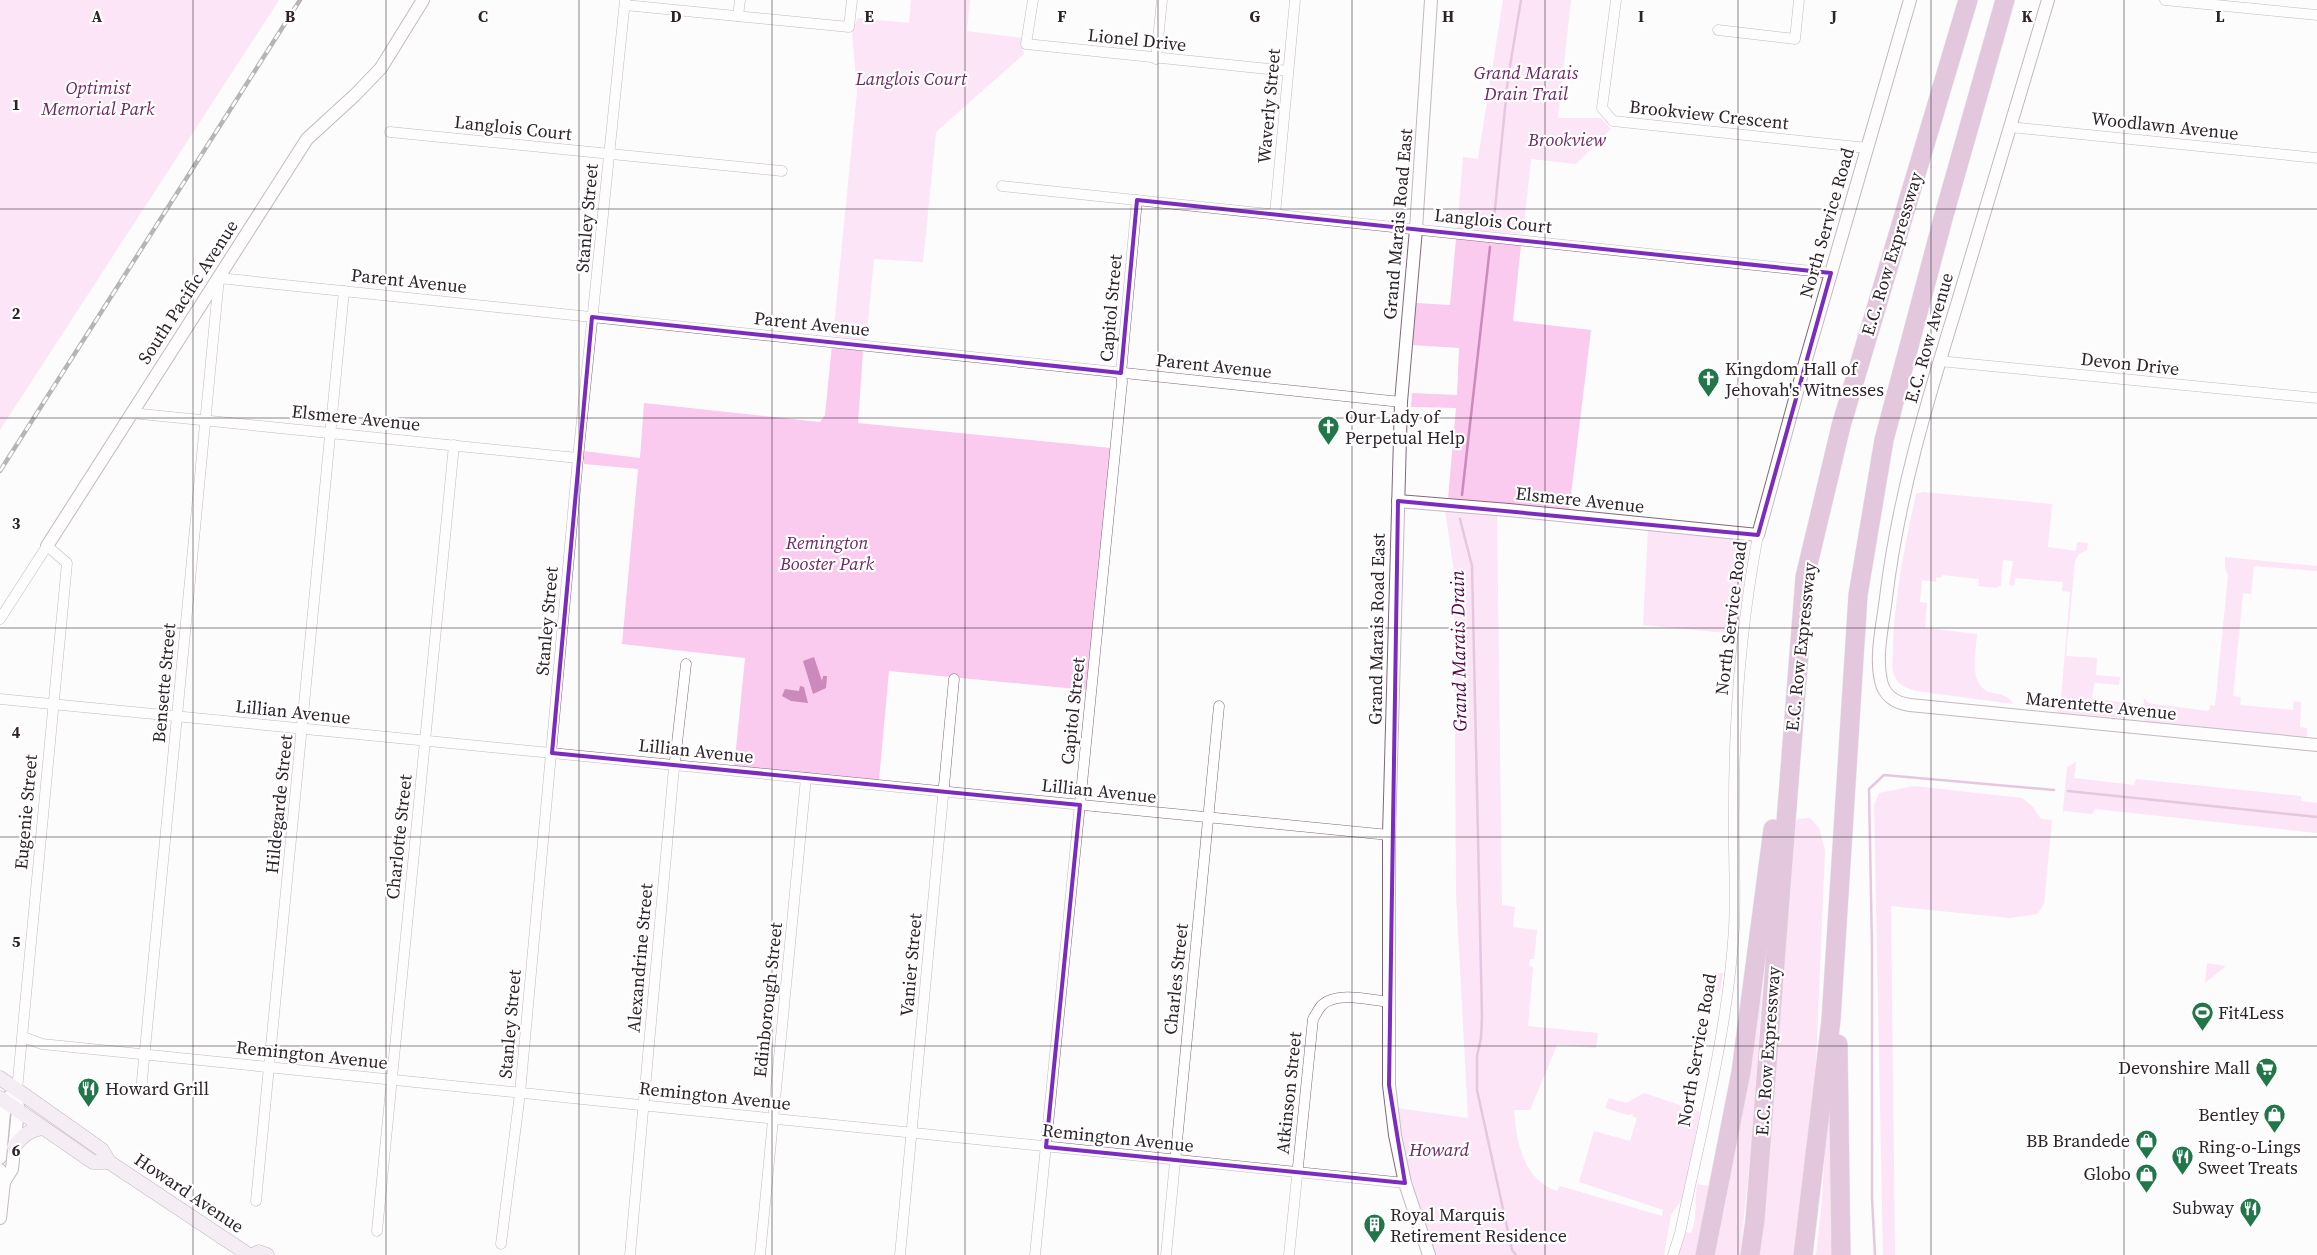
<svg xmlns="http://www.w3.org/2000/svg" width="2317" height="1255" viewBox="0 0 2317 1255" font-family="'Source Serif 4',serif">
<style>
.green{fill:#fbcaef}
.water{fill:#cb8abc}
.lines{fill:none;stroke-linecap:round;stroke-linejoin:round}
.stream{stroke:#cb8abc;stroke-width:2.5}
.minor-casing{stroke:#82677b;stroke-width:11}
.tertiary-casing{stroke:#82677b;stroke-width:14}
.secondary-casing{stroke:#82677b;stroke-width:15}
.motorway-casing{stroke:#d9d7d9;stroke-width:20}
.minor{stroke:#fff;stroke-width:10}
.tertiary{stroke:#fff;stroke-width:12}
.secondary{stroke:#eedcea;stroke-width:14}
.motorway{stroke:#c68ab8;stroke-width:19}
.rail-casing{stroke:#655d63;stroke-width:4.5}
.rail{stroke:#fff;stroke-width:2.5;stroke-dasharray:8;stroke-linecap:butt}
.marked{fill:none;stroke:#7b2cbf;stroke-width:4;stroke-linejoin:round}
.grid{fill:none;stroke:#2e232b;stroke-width:1;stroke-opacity:0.55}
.labels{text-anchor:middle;stroke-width:4.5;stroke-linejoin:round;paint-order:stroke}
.street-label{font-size:18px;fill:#2e232b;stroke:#fff}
.park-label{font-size:18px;font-style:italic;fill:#712564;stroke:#fff}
.poi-label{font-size:18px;fill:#2e232b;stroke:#fff;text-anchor:start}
.water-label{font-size:19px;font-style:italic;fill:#530348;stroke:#fff}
.grid-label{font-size:16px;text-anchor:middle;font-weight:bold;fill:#2e232b;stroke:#fff;stroke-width:4.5;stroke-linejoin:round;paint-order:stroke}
</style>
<rect width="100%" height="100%" fill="#fcfcfc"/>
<g class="green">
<polygon points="0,0 279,0 0,430"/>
<polygon points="911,0 970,0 967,31 1021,38 1024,54 936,132 923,262 874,259 866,341 833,336 857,92 852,31 858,18 909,23"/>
<polygon points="1503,0 1571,0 1558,118 1601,118 1611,129 1576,164 1531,159 1523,234 1457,229 1463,157 1478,159"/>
<polygon points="1456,239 1521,245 1513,321 1591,330 1569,511 1448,498 1456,408 1411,407 1412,393 1457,395 1459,348 1411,345 1416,303 1450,305"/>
<polygon points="832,345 863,351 858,423 1111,448 1087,690 889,671 879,780 734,769 745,658 622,644 638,469 584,464 584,451 640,458 644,403 820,422 825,415"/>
<path d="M1923,492L2052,504L2048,547L2076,551L2077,542L2088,543L2087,550L2079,554L2075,560L2066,656L2097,658L2096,675L2120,677L2119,685L2094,683L2092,699L2131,703V714L2124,718L2058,713V708L2026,705L2028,696L2061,699L2070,592L2062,591L2063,582L2015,578L2014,586L2009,585L2013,561L2003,560L2001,585L1996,588L1978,586L1979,579L1942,575L1941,578L1936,577V582L1922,580L1920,602L1927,603L1925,628L1977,634C1976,653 1967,687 1993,693C2002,695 2008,695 2013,704L1916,691C1908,688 1899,686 1895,677C1891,669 1893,658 1893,650C1894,597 1905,545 1916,494Z"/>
<path d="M1445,510L1497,514L1502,905L1515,907L1513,927L1537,930L1534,959H1530L1529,966L1533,967L1528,1026L1598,1033L1596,1048L1557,1045L1530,1110H1514C1516,1141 1523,1180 1557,1191L1560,1186L1662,1216L1663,1210L1579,1182L1594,1131L1630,1141L1637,1118L1632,1116L1633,1114L1628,1115L1605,1108L1609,1098L1626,1103L1644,1093L1700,1112L1683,1198L1671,1215L1664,1255H1436L1411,1179L1397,1108L1468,1118L1456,894L1454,572Z"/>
<polygon points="1648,529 1735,539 1743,545 1748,552 1737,634 1643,625"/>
<polygon points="2225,557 2317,566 2317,571 2254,566 2251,594 2243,593 2233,696 2241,697 2240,705 2293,710 2294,701 2301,702 2300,727 2307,728 2307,736 2298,739 2146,724 2143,716 2144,698 2148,703 2154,704 2209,711 2210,705 2215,706 2228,576 2225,567"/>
<polygon points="2076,762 2074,778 2134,785 2136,779 2301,796 2301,801 2317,803 2317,833 2095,809 2092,814 2063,811 2067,767"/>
<polygon points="1914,786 2022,798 2032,806 2041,819 2052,820 2044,904 2037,914 2010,918 1891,906 1895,1255 1883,1255 1874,805 1879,793"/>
<polygon points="1810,818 1819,828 1825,850 1816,1062 1806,1167 1795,1255 1757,1255 1792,827 1798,819"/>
<polygon points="1765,945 1753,1129 1740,1255 1710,1255"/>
<polygon points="2207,963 2226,966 2205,983"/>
<polygon points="1723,973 1720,991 1706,991 1707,974"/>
<polygon points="1831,1039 1836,1255 1816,1255 1822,1200"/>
<path d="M1697,1184L1709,1186L1696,1255H1677L1685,1232L1691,1233C1698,1217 1694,1201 1697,1184Z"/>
</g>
<g class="water">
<polygon points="814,657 822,681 823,676 827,676 826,688 813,694 803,661"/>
<polygon points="800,686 804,687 808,703 791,701 782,696 785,689 799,691"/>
</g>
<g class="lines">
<g class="stream">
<polyline points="1493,229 1508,78 1521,0"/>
<polyline points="1462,495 1490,247"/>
<polyline points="1460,519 1472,566 1482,1016 1481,1038 1477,1056 1477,1090 1512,1250 1516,1255"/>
<polyline points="2068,791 2317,817"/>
<polyline points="1875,1255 1872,1198 1872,949 1869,789 1884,775 2054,790"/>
</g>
<defs>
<g id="minor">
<polyline points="1033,0 1026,44 1288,71"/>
<polyline points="1616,0 1602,108 1613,121 1867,148"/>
<polyline points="2165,0 2317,15"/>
<polyline points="625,5 849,27 852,0"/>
<polyline points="738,16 740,0"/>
<polyline points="1718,30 1795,39 1799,0"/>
<polyline points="1156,59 1162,0"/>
<polyline points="2010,127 2317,158"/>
<polyline points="390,132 782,171"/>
<polyline points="1002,186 1831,273"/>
<polyline points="1275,214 1295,0"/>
<polyline points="1939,361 2317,398"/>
<polyline points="131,413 578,458"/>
<polyline points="0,619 47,546 67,563 17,1090"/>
<polyline points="0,699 1389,835"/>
<polyline points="23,1037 42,1044 1405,1183"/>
<polyline points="141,1091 219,278 1401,402"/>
<polyline points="256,1201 344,291"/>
<polyline points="377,1231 454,445"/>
<polyline points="501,1244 520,1093 578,458 625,0"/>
<polyline points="630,1255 673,778 686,664"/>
<polyline points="760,1255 806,778"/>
<polyline points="900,1255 954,679"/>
<polyline points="1035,1255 1122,382 1121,373 1137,200"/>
<polyline points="1166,1255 1219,706"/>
<path d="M1289,1255L1313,1019C1316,1015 1318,1009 1322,1005C1337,991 1370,1000 1389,1002"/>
<path d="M1673,1255L1680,1233C1701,1132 1728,1031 1734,928C1736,887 1733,847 1734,807C1734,716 1741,625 1758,535"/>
</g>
<g id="tertiary">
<path d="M2048,0C2018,100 1988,200 1958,301C1928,398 1898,497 1886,598C1883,624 1875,655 1881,681C1884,696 1896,703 1910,705L2317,745"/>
<polyline points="1398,501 1509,510 1758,535 1803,370 1910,0"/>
<polyline points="47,546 307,139 355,95 381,68 423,0"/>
<polyline points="0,1158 5,1101 11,1095"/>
<polyline points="0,1170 4,1182 0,1218"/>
<polyline points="4,1182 12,1169 18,1110 17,1090"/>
<polyline points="1429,1255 1405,1183 1395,1135 1389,1085 1389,835 1401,402 1416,229 1431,0"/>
</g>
<g id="secondary">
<polyline points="0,1078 102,1150 109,1162 249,1255"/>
<polyline points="0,1098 93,1162 109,1162"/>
<path d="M14,1147C22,1136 29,1130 42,1128"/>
<polyline points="253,1255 259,1252 267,1255"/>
</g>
<g id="motorway">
<polyline points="1838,1044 1841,1255"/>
<polyline points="1705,1255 1741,1072 1773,829"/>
<polyline points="1750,1255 1755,1220 1805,577 1841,426 1968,0"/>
<polyline points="1803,1255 1831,1020 1858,595 1884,440 1944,215 2005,0"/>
</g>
</defs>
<use href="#minor" class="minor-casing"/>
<use href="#tertiary" class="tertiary-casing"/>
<use href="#secondary" class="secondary-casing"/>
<use href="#motorway" class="motorway-casing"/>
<use href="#minor" class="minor"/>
<use href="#tertiary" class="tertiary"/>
<use href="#secondary" class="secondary"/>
<use href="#motorway" class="motorway"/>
<defs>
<polyline id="rail" points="0,471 300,0"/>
</defs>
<use href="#rail" class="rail-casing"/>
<use href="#rail" class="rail"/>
</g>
<path d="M0 0H2317V1255H0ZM1137,200L1831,273L1758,535L1398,501L1389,1085L1405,1183L1046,1147L1080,805L552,753L592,317L1121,373Z" fill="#fcfcfc" fill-opacity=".55" fill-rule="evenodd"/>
<path class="marked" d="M1137,200L1831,273L1758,535L1398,501L1389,1085L1405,1183L1046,1147L1080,805L552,753L592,317L1121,373Z"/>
<path class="grid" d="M193,0V1255M386,0V1255M579,0V1255M772,0V1255M965,0V1255M1158,0V1255M1352,0V1255M1545,0V1255M1738,0V1255M1931,0V1255M2124,0V1255M0,209H2317M0,418H2317M0,628H2317M0,837H2317M0,1046H2317"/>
<defs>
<symbol id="church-pin" viewBox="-11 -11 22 30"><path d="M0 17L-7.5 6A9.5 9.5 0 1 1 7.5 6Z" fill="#22774a" stroke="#fff"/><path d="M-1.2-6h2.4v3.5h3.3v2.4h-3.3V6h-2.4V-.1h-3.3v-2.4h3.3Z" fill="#fff"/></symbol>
<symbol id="stadium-pin" viewBox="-11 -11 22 30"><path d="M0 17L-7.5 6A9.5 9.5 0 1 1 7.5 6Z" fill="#22774a" stroke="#fff"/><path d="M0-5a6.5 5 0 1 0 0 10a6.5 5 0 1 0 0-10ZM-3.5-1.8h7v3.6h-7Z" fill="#fff"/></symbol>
<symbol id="supermarket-pin" viewBox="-11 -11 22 30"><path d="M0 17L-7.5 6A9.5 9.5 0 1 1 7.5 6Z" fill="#22774a" stroke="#fff"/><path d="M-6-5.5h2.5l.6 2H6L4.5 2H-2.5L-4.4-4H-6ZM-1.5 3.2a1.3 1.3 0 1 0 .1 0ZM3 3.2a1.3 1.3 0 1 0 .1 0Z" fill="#fff"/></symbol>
<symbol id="restaurant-pin" viewBox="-11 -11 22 30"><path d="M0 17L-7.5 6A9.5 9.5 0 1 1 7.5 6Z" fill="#22774a" stroke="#fff"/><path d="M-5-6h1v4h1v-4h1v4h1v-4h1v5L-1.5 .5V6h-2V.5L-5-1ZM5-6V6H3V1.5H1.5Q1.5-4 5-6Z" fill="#fff"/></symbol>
<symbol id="shop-pin" viewBox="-11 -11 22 30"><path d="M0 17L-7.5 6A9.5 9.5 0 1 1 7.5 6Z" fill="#22774a" stroke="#fff"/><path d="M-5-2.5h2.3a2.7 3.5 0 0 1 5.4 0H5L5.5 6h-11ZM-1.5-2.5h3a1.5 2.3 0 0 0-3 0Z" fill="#fff"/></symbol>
<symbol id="building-pin" viewBox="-11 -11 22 30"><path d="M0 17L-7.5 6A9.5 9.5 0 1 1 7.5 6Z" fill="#22774a" stroke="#fff"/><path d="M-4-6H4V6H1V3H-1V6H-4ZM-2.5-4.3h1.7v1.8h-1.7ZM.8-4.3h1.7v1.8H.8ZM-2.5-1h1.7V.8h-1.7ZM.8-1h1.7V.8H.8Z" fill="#fff"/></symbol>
</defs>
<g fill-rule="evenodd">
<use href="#church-pin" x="1696" y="366" width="25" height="34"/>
<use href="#church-pin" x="1316" y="414" width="25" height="34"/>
<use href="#stadium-pin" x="2190" y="1000" width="25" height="34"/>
<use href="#supermarket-pin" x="2254" y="1056" width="25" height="34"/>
<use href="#restaurant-pin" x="76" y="1076" width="25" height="34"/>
<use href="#shop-pin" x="2262" y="1102" width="25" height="34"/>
<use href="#shop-pin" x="2134" y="1128" width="25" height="34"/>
<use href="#restaurant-pin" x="2170" y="1144" width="25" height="34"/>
<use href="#shop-pin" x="2134" y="1162" width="25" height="34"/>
<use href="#restaurant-pin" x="2238" y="1196" width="25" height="34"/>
<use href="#building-pin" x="1362" y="1212" width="25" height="34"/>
</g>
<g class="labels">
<g class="street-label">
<text transform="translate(1137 40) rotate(6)" y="6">Lionel Drive</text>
<text transform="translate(1269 106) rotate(-85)" y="6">Waverly Street</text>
<text transform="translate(1709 115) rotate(6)" y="6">Brookview Crescent</text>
<text transform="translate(2165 126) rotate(6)" y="6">Woodlawn Avenue</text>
<text transform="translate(513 128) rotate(6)" y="6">Langlois Court</text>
<text transform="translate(587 218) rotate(-85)" y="6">Stanley Street</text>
<text transform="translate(1493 221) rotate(6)" y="6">Langlois Court</text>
<text transform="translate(1827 223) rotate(-74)" y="6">North Service Road</text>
<text transform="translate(1398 224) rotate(-85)" y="6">Grand Marais Road East</text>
<text transform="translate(1892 254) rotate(-73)" y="6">E.C. Row Expressway</text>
<text transform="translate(409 281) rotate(6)" y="6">Parent Avenue</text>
<text transform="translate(188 292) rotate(-57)" y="6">South Pacific Avenue</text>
<text transform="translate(1111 308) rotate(-85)" y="6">Capitol Street</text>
<text transform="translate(812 324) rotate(6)" y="6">Parent Avenue</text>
<text transform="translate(1929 338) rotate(-74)" y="6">E.C. Row Avenue</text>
<text transform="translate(2130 364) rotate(6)" y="6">Devon Drive</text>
<text transform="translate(1214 366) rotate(6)" y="6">Parent Avenue</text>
<text transform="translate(356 418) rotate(6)" y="6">Elsmere Avenue</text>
<text transform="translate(1580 500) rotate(6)" y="6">Elsmere Avenue</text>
<text transform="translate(1731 618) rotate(-83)" y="6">North Service Road</text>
<text transform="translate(547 621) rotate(-85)" y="6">Stanley Street</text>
<text transform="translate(1377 629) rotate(-89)" y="6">Grand Marais Road East</text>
<text transform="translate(1801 647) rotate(-84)" y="6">E.C. Row Expressway</text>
<text transform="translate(164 683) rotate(-85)" y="6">Bensette Street</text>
<text transform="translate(2101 706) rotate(6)" y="6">Marentette Avenue</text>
<text transform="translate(1073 711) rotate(-84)" y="6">Capitol Street</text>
<text transform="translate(293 712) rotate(6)" y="6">Lillian Avenue</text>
<text transform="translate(696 751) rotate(6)" y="6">Lillian Avenue</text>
<text transform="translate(1099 791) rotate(6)" y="6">Lillian Avenue</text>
<text transform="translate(279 804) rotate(-84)" y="6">Hildegarde Street</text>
<text transform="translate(26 812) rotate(-85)" y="6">Eugenie Street</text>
<text transform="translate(399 837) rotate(-84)" y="6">Charlotte Street</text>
<text transform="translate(640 958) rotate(-85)" y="6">Alexandrine Street</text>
<text transform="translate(911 965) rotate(-85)" y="6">Vanier Street</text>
<text transform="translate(1176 979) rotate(-84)" y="6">Charles Street</text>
<text transform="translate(768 1000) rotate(-84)" y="6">Edinborough Street</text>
<text transform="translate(510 1024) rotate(-85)" y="6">Stanley Street</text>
<text transform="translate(1697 1050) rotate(-80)" y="6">North Service Road</text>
<text transform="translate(1768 1051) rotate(-86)" y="6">E.C. Row Expressway</text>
<text transform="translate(312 1055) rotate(6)" y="6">Remington Avenue</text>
<text transform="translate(1289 1093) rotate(-84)" y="6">Atkinson Street</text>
<text transform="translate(715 1096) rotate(6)" y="6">Remington Avenue</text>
<text transform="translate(1118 1138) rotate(6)" y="6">Remington Avenue</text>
<text transform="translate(189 1193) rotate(34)" y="6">Howard Avenue</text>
</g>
<g class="park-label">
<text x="1526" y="79">Grand Marais<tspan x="1526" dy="21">Drain Trail</tspan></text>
<text x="911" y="85">Langlois Court</text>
<text x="98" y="94">Optimist<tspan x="98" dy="21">Memorial Park</tspan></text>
<text x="1567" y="146">Brookview</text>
<text x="827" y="549">Remington<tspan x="827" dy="21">Booster Park</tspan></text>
<text x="1439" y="1156">Howard</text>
</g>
<g class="poi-label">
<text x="1725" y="375">Kingdom Hall of<tspan x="1725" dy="21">Jehovah's Witnesses</tspan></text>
<text x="1345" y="423">Our Lady of<tspan x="1345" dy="21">Perpetual Help</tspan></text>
<text x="2218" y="1019">Fit4Less</text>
<text x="2250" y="1074" text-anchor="end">Devonshire Mall</text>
<text x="105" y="1095">Howard Grill</text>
<text x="2259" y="1121" text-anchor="end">Bentley</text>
<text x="2130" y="1147" text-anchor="end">BB Brandede</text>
<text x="2198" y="1153">Ring-o-Lings<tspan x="2198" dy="21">Sweet Treats</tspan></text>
<text x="2131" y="1180" text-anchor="end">Globo</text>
<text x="2234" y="1214" text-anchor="end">Subway</text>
<text x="1390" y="1221">Royal Marquis<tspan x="1390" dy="21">Retirement Residence</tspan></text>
</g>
<g class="water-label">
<text transform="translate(1458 651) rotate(-91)" y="7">Grand Marais Drain</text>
</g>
</g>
<g class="grid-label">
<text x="97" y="22">A</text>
<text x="290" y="22">B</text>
<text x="483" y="22">C</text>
<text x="676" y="22">D</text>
<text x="869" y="22">E</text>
<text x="1062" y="22">F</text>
<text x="1255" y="22">G</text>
<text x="1448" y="22">H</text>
<text x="1641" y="22">I</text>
<text x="1834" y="22">J</text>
<text x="2027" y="22">K</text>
<text x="2220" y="22">L</text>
<text x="16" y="110">1</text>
<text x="16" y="319">2</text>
<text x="16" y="529">3</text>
<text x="16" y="738">4</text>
<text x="16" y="947">5</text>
<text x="16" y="1156">6</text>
</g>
</svg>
